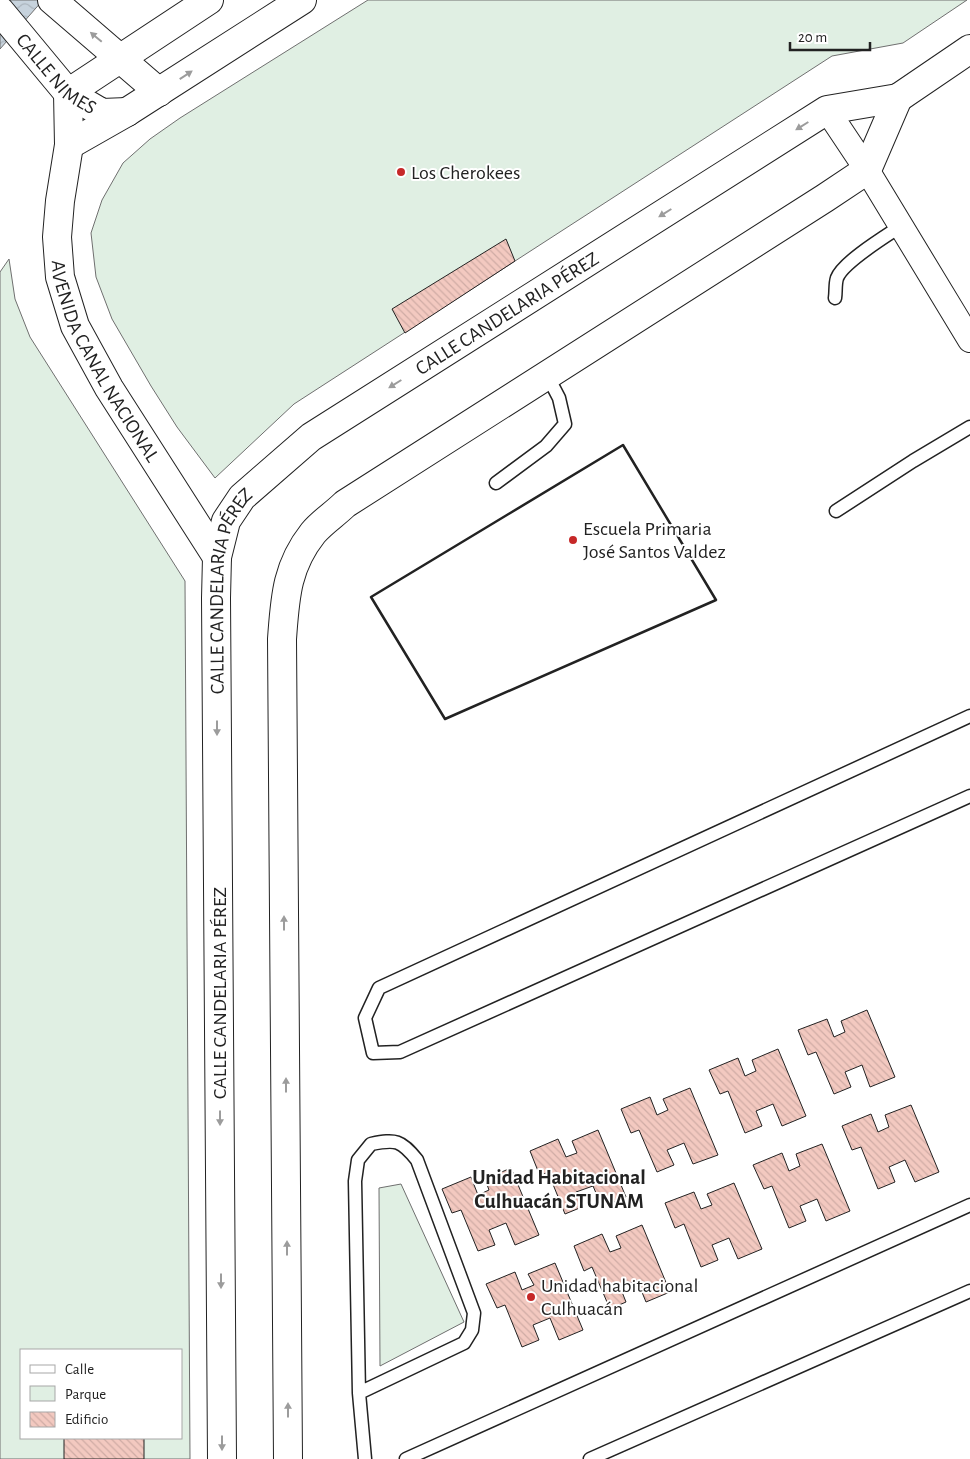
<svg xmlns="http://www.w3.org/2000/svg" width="970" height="1459" viewBox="0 0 970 1459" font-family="'Alegreya Sans',sans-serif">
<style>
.green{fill:#e0efe3;stroke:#6f6f6f;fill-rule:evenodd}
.water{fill:url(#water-waves);stroke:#6f6f6f}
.building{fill:url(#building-back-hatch);stroke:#222}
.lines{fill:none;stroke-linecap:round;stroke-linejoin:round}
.service-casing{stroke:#222;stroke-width:15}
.minor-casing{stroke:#222;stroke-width:26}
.tertiary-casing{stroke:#222;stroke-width:30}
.secondary-casing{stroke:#222;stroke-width:30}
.service{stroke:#fff;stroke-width:12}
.minor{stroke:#fff;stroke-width:24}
.tertiary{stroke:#fff;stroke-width:28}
.secondary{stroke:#fff;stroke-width:28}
.wall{stroke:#222;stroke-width:2.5}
.oneway{fill:#9c9c9c}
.poi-dot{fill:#c62828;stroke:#fff;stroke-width:2}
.labels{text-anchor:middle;stroke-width:4;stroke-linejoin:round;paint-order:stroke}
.street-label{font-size:20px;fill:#222;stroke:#fff}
.poi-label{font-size:20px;fill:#222;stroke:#fff;text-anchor:start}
.neighbourhood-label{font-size:21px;font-weight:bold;fill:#222;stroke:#fff}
</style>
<defs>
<pattern id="water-waves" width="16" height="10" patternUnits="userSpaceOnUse" patternTransform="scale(1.25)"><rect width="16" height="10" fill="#c7d3dd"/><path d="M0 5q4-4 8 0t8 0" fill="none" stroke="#abb5bd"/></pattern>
<pattern id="building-back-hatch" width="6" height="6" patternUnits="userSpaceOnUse" patternTransform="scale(1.25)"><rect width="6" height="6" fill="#f3c9c0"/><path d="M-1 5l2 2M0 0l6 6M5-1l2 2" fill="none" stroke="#d0aca5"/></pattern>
</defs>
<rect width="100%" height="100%" fill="#fff"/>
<g class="green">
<polygon points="368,0 967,0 903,43 832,56 294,404 215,478 177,427 151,386 112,319 96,277 91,233 102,200 123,163 150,139 180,118"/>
<path d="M9,259L15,299L30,337L185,581L190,1459H0V272ZM21,1350H181V1438H21Z"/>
<polygon points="401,1184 464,1322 380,1366 379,1188"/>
</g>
<polygon class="water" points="0,0 43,0 0,49"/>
<g class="building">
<polygon points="506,239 515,261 405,333 392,309"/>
<polygon points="867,1010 895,1077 870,1087 862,1065 845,1072 851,1087 834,1094 816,1052 808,1055 798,1030 827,1019 834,1037 845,1032 841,1021"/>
<polygon points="778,1049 806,1116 782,1126 773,1104 756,1111 762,1126 745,1133 728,1091 720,1094 709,1070 738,1058 745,1076 756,1071 752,1060"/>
<polygon points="690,1088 718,1155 693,1164 684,1143 667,1150 674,1165 657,1172 639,1130 631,1133 621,1109 650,1097 657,1115 668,1110 663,1099"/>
<polygon points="911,1105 939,1172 915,1182 905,1160 889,1167 895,1182 878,1189 861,1147 852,1150 842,1126 871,1114 878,1132 889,1127 885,1115"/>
<polygon points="598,1130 626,1197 602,1207 593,1186 576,1192 582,1207 565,1214 548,1172 540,1176 530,1151 558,1139 566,1157 577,1153 572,1141"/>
<polygon points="822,1144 850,1211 826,1221 817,1199 800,1206 806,1221 789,1228 772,1186 764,1189 753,1165 782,1153 789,1171 800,1166 796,1154"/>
<polygon points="511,1168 539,1235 515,1245 506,1223 489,1230 495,1245 478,1251 461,1210 452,1213 442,1189 471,1177 478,1195 489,1190 485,1179"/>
<polygon points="734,1183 762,1249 738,1259 729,1238 712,1245 718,1260 701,1267 684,1224 675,1228 665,1203 694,1192 701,1209 712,1205 707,1194"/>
<polygon points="642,1225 670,1292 646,1302 637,1280 620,1287 626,1302 610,1309 592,1267 584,1271 574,1246 602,1234 610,1252 621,1248 616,1236"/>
<polygon points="555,1263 583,1330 559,1340 550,1318 533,1325 539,1340 522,1347 505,1305 497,1308 486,1284 515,1272 522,1290 534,1285 528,1274"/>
<rect x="64" y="1438" width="80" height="21"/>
</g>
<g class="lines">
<defs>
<g id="service">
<path d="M835,298C836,292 835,284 837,278C843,262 886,236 901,226"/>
<polyline points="496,483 546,446 565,424 559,398 547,375"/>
<polyline points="836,511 913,461 970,427"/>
<polyline points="970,716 379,988 365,1018 373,1053 400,1052 970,796"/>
<path d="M359,1393L464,1343L472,1330L474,1313L417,1160C401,1140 396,1139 371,1144L358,1160L355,1181L359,1393L365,1459"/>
<polyline points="406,1459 970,1205"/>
<polyline points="590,1459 970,1291"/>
</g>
<polyline id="minor" points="827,110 867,170 970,340"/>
<g id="tertiary">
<polyline points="52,0 159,92"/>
<path id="s1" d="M0,11L68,93L102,113L127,112"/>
<polyline points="898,98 970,49"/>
</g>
<g id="secondary">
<path id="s2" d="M209,0L68,93L69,145L60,201L57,237L60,277L75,326L109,388L217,557"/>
<polyline points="69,145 127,112 302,0"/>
<path id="s3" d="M222,1459L216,598L217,557L226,521L242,497L311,437L827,110L898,98"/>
<path d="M288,1459L282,639C285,599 286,567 313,533C322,522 335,514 345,504L825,198L867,170L898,98"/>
</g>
</defs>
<use href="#service" class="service-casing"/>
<use href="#minor" class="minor-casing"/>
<use href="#tertiary" class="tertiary-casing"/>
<use href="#secondary" class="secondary-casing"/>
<use href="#service" class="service"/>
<use href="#minor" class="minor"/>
<use href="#tertiary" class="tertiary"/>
<use href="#secondary" class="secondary"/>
<polygon class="wall" points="623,445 716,600 445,719 371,597"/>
</g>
<defs><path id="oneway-solid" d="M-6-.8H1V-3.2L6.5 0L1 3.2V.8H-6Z" transform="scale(1.25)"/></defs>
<g class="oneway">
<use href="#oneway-solid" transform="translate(96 37) rotate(-140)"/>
<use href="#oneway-solid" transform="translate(186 75) rotate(-33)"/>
<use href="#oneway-solid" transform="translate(802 126) rotate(148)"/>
<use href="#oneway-solid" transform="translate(665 213) rotate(148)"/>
<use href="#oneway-solid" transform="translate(395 384) rotate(148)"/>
<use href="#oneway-solid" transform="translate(217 728) rotate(90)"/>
<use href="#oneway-solid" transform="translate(284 923) rotate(-90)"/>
<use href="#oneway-solid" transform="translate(286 1085) rotate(-90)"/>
<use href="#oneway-solid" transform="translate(220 1118) rotate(90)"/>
<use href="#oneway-solid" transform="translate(287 1248) rotate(-90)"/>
<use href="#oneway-solid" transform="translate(221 1281) rotate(90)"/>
<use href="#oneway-solid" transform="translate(288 1410) rotate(-90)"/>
<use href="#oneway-solid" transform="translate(222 1443) rotate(90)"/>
</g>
<g class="poi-dot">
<circle cx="401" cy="172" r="5"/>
<circle cx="573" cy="540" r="5"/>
<circle cx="531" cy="1297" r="5"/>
</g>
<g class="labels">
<g class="street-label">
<text dy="7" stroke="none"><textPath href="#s1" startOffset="85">CALLE NIMES</textPath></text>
<text dy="7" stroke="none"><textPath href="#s3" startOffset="1291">CALLE CANDELARIA PÉREZ</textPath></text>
<text dy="7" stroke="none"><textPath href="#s2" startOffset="449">AVENIDA CANAL NACIONAL</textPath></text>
<text dy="7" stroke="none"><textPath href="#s3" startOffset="871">CALLE CANDELARIA PÉREZ</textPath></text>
<text transform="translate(219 993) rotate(-90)" y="7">CALLE CANDELARIA PÉREZ</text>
</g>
<g class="poi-label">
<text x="411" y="179">Los Cherokees</text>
<text x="583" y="535">Escuela Primaria<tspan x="583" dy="23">José Santos Valdez</tspan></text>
<text x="541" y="1292">Unidad habitacional<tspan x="541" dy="23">Culhuacán</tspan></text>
</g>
<g class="neighbourhood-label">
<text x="559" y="1184">Unidad Habitacional<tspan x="559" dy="24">Culhuacán STUNAM</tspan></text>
</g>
</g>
<rect x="20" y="1349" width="162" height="90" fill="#ffffff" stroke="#a7a7a7"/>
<rect x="30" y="1365" width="25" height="8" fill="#ffffff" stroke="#a7a7a7"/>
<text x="65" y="1374" font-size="15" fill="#222222">Calle</text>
<rect x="30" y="1386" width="25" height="15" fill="#e0efe3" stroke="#a7a7a7"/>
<text x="65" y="1399" font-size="15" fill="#222222">Parque</text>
<rect x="30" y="1412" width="25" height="15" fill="url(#building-back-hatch)" stroke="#a7a7a7"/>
<text x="65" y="1424" font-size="15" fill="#222222">Edificio</text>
<path d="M790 42v8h80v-8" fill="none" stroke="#222222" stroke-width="2.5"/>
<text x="798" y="42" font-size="15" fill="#222222" stroke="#ffffff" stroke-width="4" paint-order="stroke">20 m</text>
</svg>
